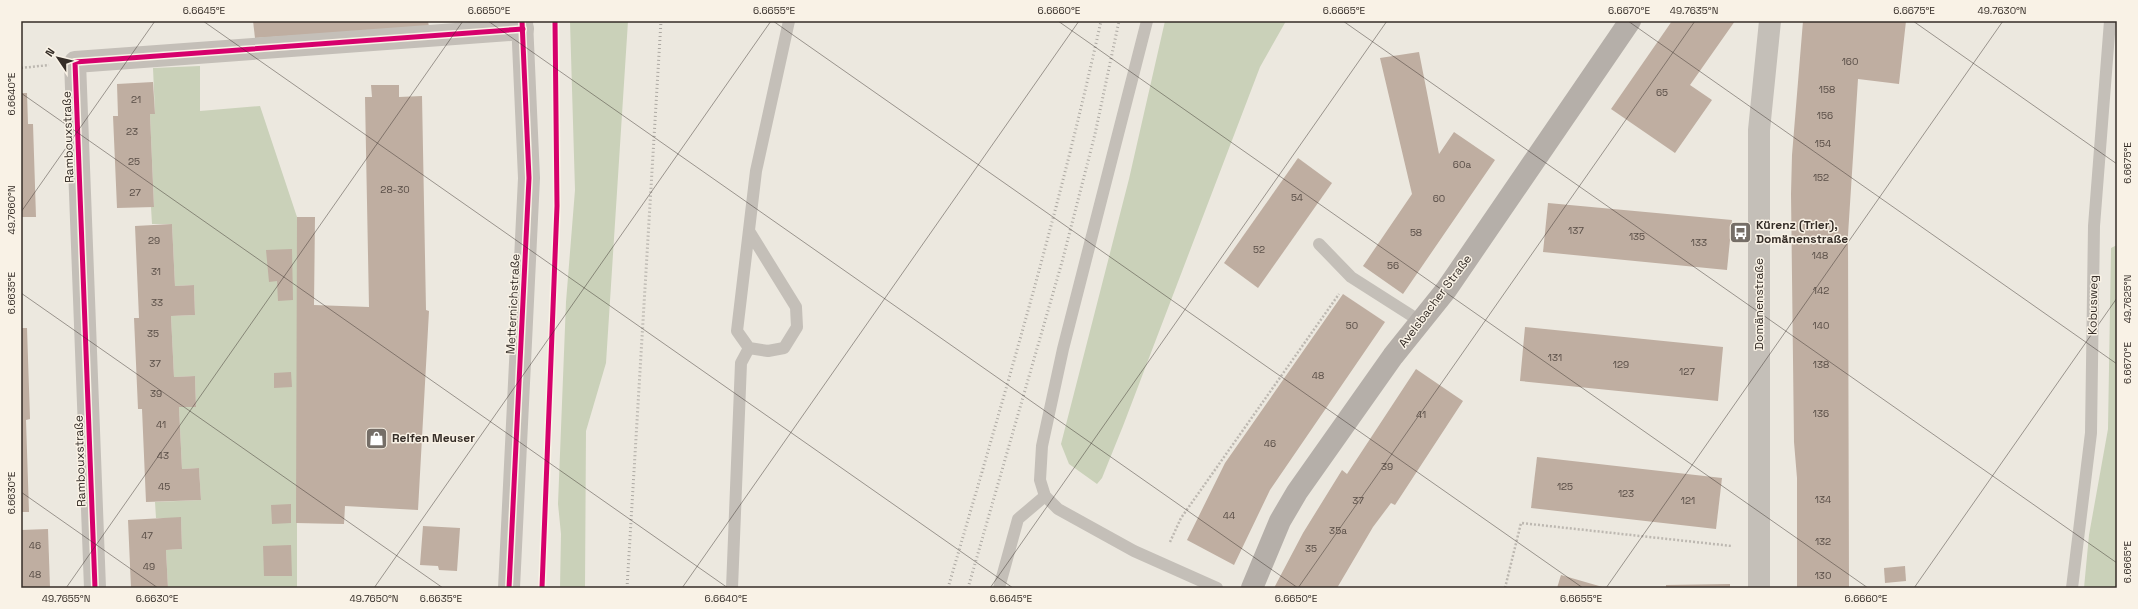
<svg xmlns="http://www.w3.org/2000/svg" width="2138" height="609" viewBox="0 0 2138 609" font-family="'Space Grotesk',sans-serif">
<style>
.green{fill:#cad1b9}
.building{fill:#bfaea1}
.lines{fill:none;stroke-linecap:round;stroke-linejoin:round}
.path{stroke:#bdb8b1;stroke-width:2.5;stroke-dasharray:2 2;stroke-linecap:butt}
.lane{stroke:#c4bfb8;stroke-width:12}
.street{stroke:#c4bfb8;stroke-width:22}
.secondary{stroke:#b5afa9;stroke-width:22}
.rail{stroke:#aca8a2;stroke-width:3;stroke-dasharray:1 3;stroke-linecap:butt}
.cycleway-casing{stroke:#f9f2e6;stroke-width:8}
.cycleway{stroke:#d6006c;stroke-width:5}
.ticks{fill:none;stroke:#352d27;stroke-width:1;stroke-opacity:0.45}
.labels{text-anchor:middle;stroke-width:3;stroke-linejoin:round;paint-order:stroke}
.number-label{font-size:10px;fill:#584d46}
.street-label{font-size:12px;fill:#352d27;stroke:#f9f2e6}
.poi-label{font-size:12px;font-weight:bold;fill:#352d27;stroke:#f9f2e6;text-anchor:start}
.neatline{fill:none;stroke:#352d27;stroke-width:1.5}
.ticks-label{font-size:10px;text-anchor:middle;fill:#352d27}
</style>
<rect width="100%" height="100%" fill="#ece8df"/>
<g class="green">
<polygon points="570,21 628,21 606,363 586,431 585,588 560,588 561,534 558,504 566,302 575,190"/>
<polygon points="1165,21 1286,21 1260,67 1123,426 1102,478 1097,484 1069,464 1061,444 1129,179"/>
<polygon points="200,66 200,111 260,106 297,217 297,587 168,588 166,550 182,549 181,518 156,518 155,502 201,500 199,468 182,469 179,407 196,406 195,376 174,377 171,316 195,315 194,285 175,286 172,224 152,224 151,207 154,206 150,114 155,114 153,68"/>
<polygon points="2117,245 2117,588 2084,588 2089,535 2108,429 2111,248"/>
</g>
<g class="building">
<polygon points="253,21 428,21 429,27 255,38"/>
<polygon points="1672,21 1735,21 1690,85 1712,100 1675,153 1611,109"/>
<polygon points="1803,21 1906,21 1899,84 1858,79 1848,235 1849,588 1797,588 1797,478 1794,442 1791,194 1792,155"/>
<polygon points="1419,52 1439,154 1454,132 1495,160 1403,294 1363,266 1412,194 1380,58"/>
<polygon points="153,82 155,114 150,114 154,207 117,208 113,116 118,116 117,84"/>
<polygon points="371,85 399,85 399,97 422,96 426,310 429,311 418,510 345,506 344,524 296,523 297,217 315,217 314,305 369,307 365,97 372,97"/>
<polygon points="21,93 27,93 28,124 33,124 36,217 21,217"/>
<polygon points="1298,158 1332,183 1258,288 1224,263"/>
<polygon points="1548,203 1732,220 1727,270 1543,252"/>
<polygon points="172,224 175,286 194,285 195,315 171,316 174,377 195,376 196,407 179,407 182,469 199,468 201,500 146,502 142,409 138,409 134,318 139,318 135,226"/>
<polygon points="292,249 293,300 278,301 277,281 269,282 266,250"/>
<polygon points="1343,294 1385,322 1270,490 1234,565 1187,540 1225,463"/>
<polygon points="1525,327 1723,347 1718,401 1520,381"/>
<polygon points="21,328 27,328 30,419 26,420 29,512 21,512"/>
<polygon points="1416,369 1463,401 1395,505 1391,503 1373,527 1337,588 1274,588 1303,533 1342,470 1347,474"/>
<polygon points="291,372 292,387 274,388 274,373"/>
<polygon points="1537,457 1722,478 1716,529 1531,508"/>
<polygon points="291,504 291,523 272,524 271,505"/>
<polygon points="181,517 182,549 166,550 168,588 131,588 128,520"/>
<polygon points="423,526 460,528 457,571 439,570 438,566 420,565"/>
<polygon points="48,529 50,588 21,588 21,530"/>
<polygon points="291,545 292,576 264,576 263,546"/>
<polygon points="1905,566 1906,581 1885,583 1884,568"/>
<polygon points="1561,575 1606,588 1557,588"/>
<polygon points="1730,584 1730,588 1666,588 1666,585"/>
</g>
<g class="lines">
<g class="path">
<polyline points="21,68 49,65"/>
<polyline points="1170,542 1181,518 1339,294"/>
<polyline points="1505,588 1521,523 1732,546"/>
</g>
<g class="lane">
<polyline points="1147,21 1063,349 1042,446 1040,480 1045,496 1058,509 1134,551 1217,588"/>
<polyline points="749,231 796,307 797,327 784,348 768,351 749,348 737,331 756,171 789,21"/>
<polyline points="1319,244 1351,277 1420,321"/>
<polyline points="732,588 741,363 749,348"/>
<polyline points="999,588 1018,519 1045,496"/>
<polyline points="2072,588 2091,433 2094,226 2110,21"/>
</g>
<g class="street">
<polyline points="95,588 75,62 523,29"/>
<polyline points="509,588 529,178 522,21"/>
<polyline points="1759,588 1759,130 1770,21"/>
</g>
<polyline class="secondary" points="1252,588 1280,521 1297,492 1393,356 1446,290 1630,21"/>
<g class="rail">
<polyline points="627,588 661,21"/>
<path d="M948,588C1003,400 1059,212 1101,21"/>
<polyline points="968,588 1062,262 1095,134 1119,21"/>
</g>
<defs>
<g id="cycleway">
<polyline points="95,588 75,62 523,29"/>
<polyline points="509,588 529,178 522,21"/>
<polyline points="542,588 557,206 555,21"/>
</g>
</defs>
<use href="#cycleway" class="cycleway-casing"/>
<use href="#cycleway" class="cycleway"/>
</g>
<path class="ticks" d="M203,21L1013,588M488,21L1298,588M773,21L1583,588M1058,21L1868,588M1343,21L2117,563M1628,21L2117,364M1913,21L2117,164M21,93L728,588M21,212L155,21M21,293L443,588M21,492L158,588M66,588L463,21M374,588L771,21M682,588L1079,21M990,588L1387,21M1298,588L1695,21M1606,588L2003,21M1914,588L2117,298"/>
<defs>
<symbol id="bus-square" viewBox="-11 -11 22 22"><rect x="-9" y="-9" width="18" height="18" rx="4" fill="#756e67" stroke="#f9f2e6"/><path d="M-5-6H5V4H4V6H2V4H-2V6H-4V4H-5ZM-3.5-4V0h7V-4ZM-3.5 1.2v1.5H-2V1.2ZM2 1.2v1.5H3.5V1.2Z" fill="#fff"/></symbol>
<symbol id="shop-square" viewBox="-11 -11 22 22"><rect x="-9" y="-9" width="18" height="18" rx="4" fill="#756e67" stroke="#f9f2e6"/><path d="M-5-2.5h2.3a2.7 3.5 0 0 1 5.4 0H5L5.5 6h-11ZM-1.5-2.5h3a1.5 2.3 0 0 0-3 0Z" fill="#fff"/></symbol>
</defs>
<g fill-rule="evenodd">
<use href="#bus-square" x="1728" y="220" width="25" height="25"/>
<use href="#shop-square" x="364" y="426" width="25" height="25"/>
</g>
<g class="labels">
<g class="number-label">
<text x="1850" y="65">160</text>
<text x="1827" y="93">158</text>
<text x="1662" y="96">65</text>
<text x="136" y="103">21</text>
<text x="1825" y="119">156</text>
<text x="132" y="135">23</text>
<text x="1823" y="147">154</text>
<text x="134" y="165">25</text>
<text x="1462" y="168">60a</text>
<text x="1821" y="181">152</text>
<text x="395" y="193">28-30</text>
<text x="135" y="196">27</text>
<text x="1297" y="201">54</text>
<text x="1439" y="202">60</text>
<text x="1576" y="234">137</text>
<text x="1416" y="236">58</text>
<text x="1637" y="240">135</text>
<text x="154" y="244">29</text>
<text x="1699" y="246">133</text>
<text x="1259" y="253">52</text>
<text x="1820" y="259">148</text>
<text x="1393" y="269">56</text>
<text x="156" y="275">31</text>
<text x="1821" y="294">142</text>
<text x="157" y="306">33</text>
<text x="1352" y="329">50</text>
<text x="1821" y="329">140</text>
<text x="153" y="337">35</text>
<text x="1555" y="361">131</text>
<text x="155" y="367">37</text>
<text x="1621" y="368">129</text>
<text x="1821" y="368">138</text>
<text x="1687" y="375">127</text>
<text x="1318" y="379">48</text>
<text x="156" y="397">39</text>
<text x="1821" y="417">136</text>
<text x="1421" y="418">41</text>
<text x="161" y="428">41</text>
<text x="1270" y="447">46</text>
<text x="163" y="459">43</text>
<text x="1387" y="470">39</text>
<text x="164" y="490">45</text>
<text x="1565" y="490">125</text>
<text x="1626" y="497">123</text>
<text x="1823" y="503">134</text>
<text x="1358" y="504">37</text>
<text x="1688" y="504">121</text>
<text x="1229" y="519">44</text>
<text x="1338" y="534">35a</text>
<text x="147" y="539">47</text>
<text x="1823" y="545">132</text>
<text x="35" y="549">46</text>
<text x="1311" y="552">35</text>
<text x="149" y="570">49</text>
<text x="35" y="578">48</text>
<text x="1823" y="579">130</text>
</g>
<g class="street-label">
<text transform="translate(68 137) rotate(-92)" y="4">Rambouxstraße</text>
<text transform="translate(1435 301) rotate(-53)" y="4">Avelsbacher Straße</text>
<text transform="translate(513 304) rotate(-87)" y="4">Metternichstraße</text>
<text transform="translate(1759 304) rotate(-90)" y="4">Domänenstraße</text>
<text transform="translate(2093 305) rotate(-89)" y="4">Kobusweg</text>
<text transform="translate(80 461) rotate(-92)" y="4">Rambouxstraße</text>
</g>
<g class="poi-label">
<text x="1756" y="229">Kürenz (Trier),<tspan x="1756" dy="14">Domänenstraße</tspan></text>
<text x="392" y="442">Reifen Meuser</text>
</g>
</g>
<rect width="2138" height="609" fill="none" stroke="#f9f2e6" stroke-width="44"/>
<g transform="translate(58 58) rotate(305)" stroke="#f9f2e6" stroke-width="3" paint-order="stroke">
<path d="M0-3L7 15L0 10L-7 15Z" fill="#352d27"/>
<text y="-6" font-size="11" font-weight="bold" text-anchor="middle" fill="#352d27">N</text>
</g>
<rect x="22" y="22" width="2094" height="565" class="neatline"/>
<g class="ticks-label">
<text x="204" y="14">6.6645°E</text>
<text x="489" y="14">6.6650°E</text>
<text x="774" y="14">6.6655°E</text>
<text x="1059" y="14">6.6660°E</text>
<text x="1344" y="14">6.6665°E</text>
<text x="1629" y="14">6.6670°E</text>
<text x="1694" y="14">49.7635°N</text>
<text x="1914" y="14">6.6675°E</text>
<text x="2002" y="14">49.7630°N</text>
<text transform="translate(11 94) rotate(-90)" y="4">6.6640°E</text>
<text transform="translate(2127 163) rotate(-90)" y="4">6.6675°E</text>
<text transform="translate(11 210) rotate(-90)" y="4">49.7660°N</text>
<text transform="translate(11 293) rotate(-90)" y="4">6.6635°E</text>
<text transform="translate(2127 299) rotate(-90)" y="4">49.7625°N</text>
<text transform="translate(2127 363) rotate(-90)" y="4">6.6670°E</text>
<text transform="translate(11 493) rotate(-90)" y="4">6.6630°E</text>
<text transform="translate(2127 562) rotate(-90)" y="4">6.6665°E</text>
<text x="66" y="602">49.7655°N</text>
<text x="157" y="602">6.6630°E</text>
<text x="374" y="602">49.7650°N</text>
<text x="441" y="602">6.6635°E</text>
<text x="726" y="602">6.6640°E</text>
<text x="1011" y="602">6.6645°E</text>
<text x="1296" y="602">6.6650°E</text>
<text x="1581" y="602">6.6655°E</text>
<text x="1866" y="602">6.6660°E</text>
</g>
</svg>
